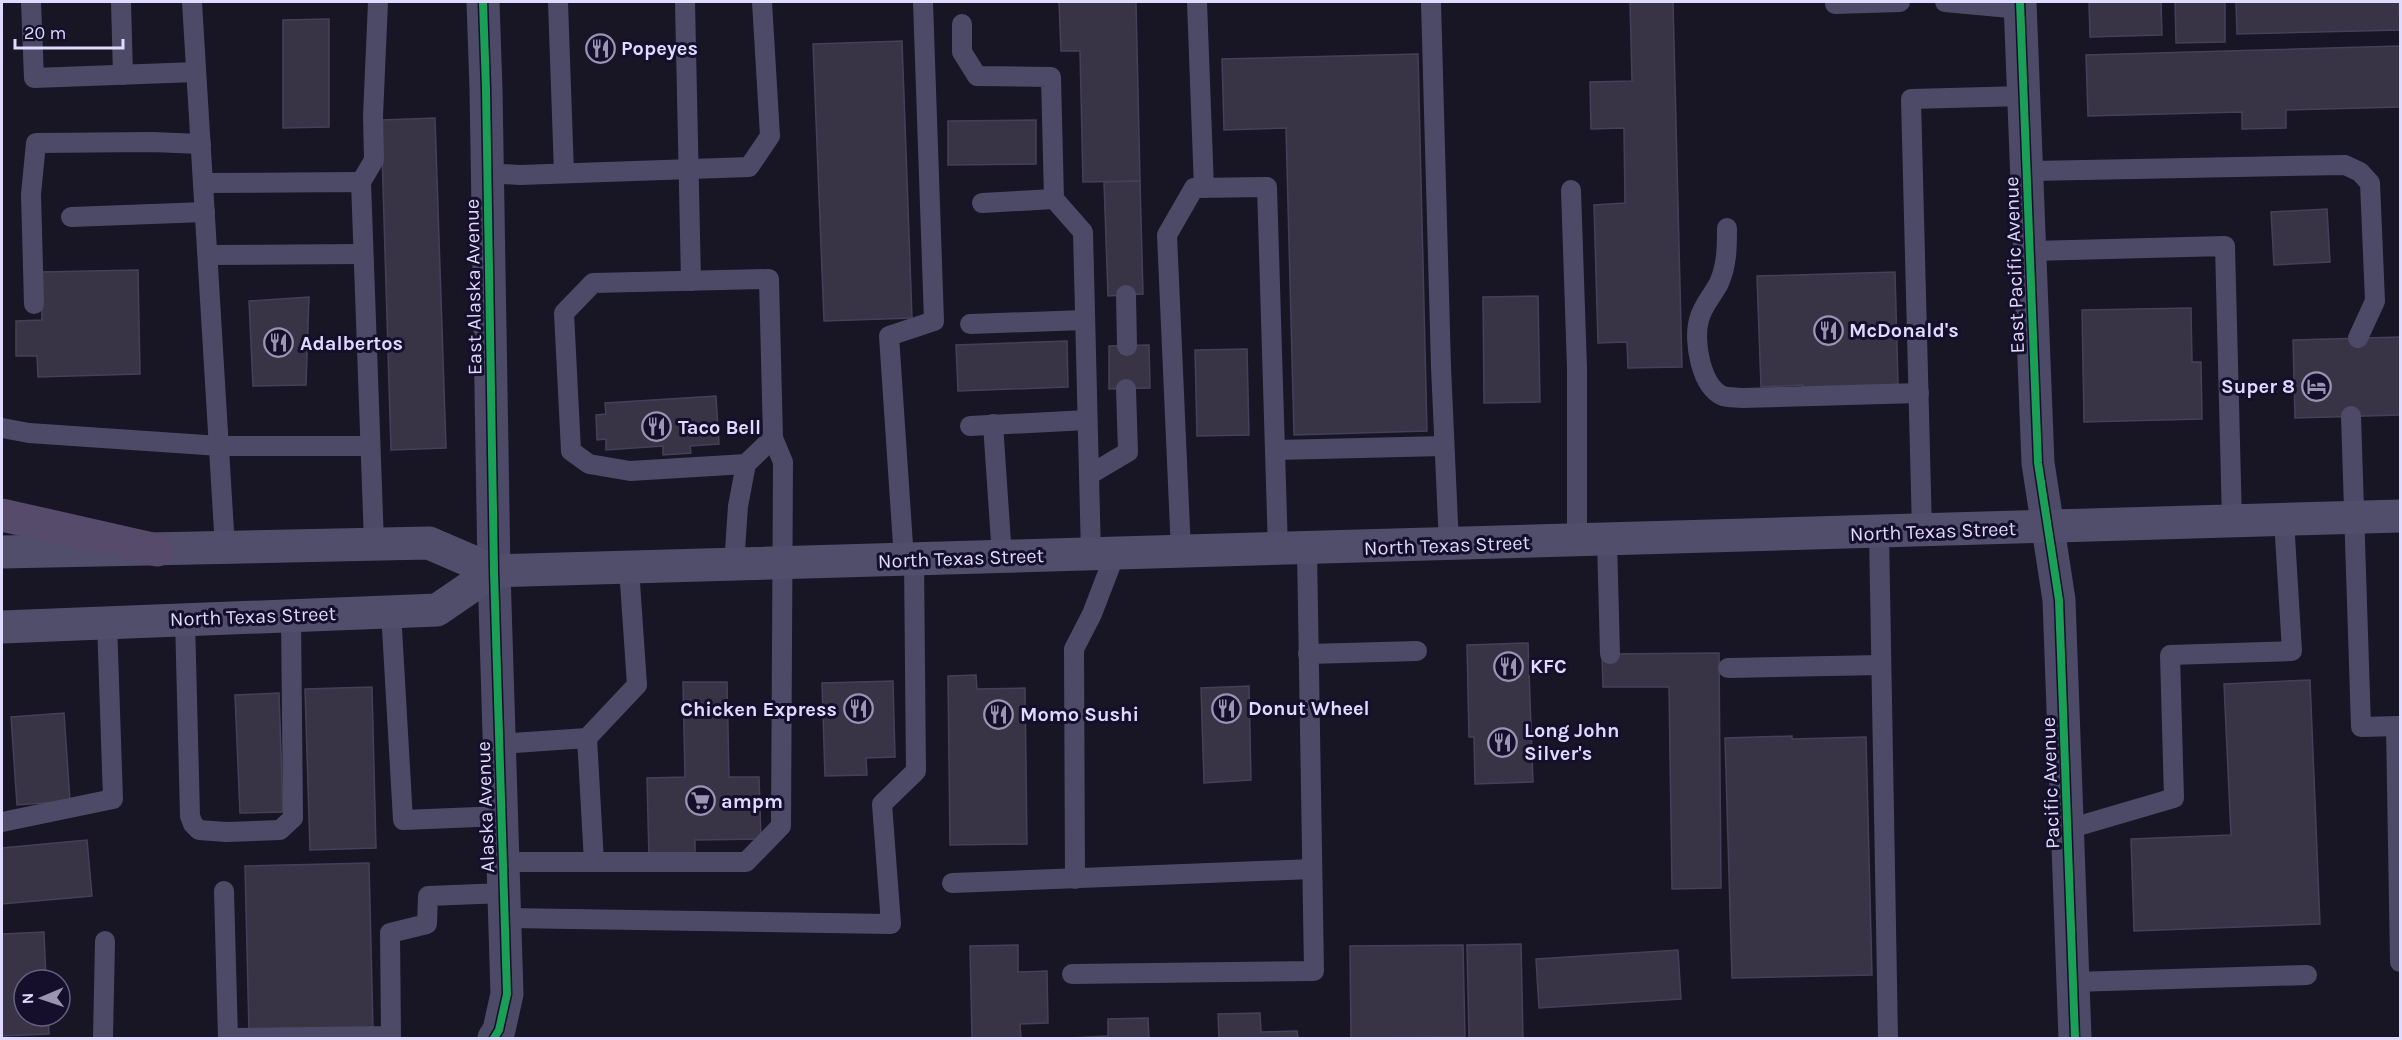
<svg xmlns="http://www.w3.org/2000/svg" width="2402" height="1040" viewBox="0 0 2402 1040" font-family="Karla,sans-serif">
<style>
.building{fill:#383446;stroke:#454058;stroke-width:1.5}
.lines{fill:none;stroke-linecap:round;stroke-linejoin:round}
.service{stroke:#4c4a66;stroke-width:20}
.minor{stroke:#4c4a66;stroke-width:33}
.secondary{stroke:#504e6b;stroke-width:33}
.primary{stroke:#564b6a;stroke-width:33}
.cycleway-casing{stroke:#150f2b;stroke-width:11}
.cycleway{stroke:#1a9f57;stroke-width:8}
.labels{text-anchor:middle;stroke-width:6;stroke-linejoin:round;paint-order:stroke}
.poi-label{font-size:20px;font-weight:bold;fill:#dfdaff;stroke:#150f2b;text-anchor:start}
.street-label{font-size:20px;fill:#dfdaff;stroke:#150f2b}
</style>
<rect width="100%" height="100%" fill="#181525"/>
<g class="building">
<polygon points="1059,2 1136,2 1140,181 1083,182 1080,51 1061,51"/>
<polygon points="1630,2 1673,2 1682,367 1628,368 1627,342 1598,343 1594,205 1625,203 1624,128 1591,129 1590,82 1632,81"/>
<polygon points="2089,2 2161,2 2162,35 2090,37"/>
<polygon points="2175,2 2225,2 2225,42 2176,43"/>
<polygon points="2236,2 2399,2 2400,30 2237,34"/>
<polygon points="329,19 329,127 283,128 283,20"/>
<polygon points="902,41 912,318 824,321 813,44"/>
<polygon points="2400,46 2400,107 2286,110 2286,128 2242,129 2242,112 2088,116 2086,55"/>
<polygon points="1418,54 1427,431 1294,435 1286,128 1224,130 1222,59"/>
<polygon points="435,118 446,448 391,450 381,120"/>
<polygon points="1036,120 1036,164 948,165 948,121"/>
<polygon points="1140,181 1143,294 1108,296 1104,182"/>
<polygon points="2327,209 2330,262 2274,265 2271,212"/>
<polygon points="138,270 140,374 38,377 37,356 16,356 16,321 42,320 41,272"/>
<polygon points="1895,272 1898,384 1803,396 1803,385 1761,387 1757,276"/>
<polygon points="1538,296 1540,402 1484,403 1483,297"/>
<polygon points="309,297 306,385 253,386 249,301"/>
<polygon points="2191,308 2192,362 2201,362 2202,419 2084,422 2082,310"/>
<polygon points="2400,337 2400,415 2295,418 2293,340"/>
<polygon points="1067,341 1068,387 958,391 956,345"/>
<polygon points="1149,345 1150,388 1109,389 1109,346"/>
<polygon points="1247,349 1249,435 1197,436 1195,350"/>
<polygon points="716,396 719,444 690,446 691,453 663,455 663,446 606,450 606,439 597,440 596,415 606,414 605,403"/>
<polygon points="1528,643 1533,782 1475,784 1474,737 1469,737 1467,645"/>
<polygon points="1719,653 1721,888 1672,889 1669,687 1603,687 1602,654"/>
<polygon points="976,675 977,689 1025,688 1027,844 950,845 948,676"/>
<polygon points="2310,680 2320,924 2134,931 2131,839 2231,835 2224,684"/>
<polygon points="893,681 895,757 866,758 867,775 825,776 822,683"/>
<polygon points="683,682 727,682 729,777 759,777 761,839 695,840 695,858 649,858 647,778 685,777"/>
<polygon points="1249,686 1251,780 1204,783 1201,688"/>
<polygon points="372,687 376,848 310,850 305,689"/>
<polygon points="279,693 283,812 240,813 235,695"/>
<polygon points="64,713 70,801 17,805 11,717"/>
<polygon points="1792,736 1792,739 1866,737 1872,975 1732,978 1725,738"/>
<polygon points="87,840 92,896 2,904 2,848"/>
<polygon points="369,863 373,1030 249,1033 245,866"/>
<polygon points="44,932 46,980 24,980 24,1016 48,1016 49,1034 2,1036 2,934"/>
<polygon points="1521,944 1523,1038 1469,1038 1467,945"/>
<polygon points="1018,945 1018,972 1047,971 1048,1023 1020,1024 1021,1038 972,1038 970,946"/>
<polygon points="1463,945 1465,1037 1351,1038 1350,946"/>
<polygon points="1678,950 1681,999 1539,1008 1536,959"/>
<polygon points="1260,1013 1261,1032 1297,1031 1298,1038 1219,1038 1218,1014"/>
<polygon points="1148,1018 1149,1038 1071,1038 1108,1036 1108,1019"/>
</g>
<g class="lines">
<g class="service">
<polyline points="31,2 34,78 196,72"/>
<polyline points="121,2 123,75"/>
<polyline points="192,2 225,548"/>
<polyline points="558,2 564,173"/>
<polyline points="685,2 691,281"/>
<polyline points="1197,2 1204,188"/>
<polyline points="1431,2 1441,367 1449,545"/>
<polyline points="1945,2 2021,9"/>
<polyline points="1835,4 1900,2"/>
<polyline points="962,24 962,52 977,76 1051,77 1054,199 1083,232 1091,555"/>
<polyline points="2027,171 2345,165 2360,172 2370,183 2375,301 2358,338"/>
<polyline points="487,173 520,175 749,167 770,136 762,2"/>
<polyline points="361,182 374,160 373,116 378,2"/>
<polyline points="203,183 361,182 374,543"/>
<polyline points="1571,190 1577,368 1577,541"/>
<polyline points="982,203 1054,199"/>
<polyline points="71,217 205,212"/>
<path d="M1727,228C1727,247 1727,265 1719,283C1713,295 1702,306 1699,320C1693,341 1701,387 1723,396C1729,398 1736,397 1742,398L1919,393"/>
<polyline points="2030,251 2225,246 2232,521"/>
<polyline points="208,255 363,254"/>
<polyline points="1126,295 1127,346"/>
<polyline points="34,304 31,194 36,143 152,142 201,144"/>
<polyline points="970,324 1084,320"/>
<polyline points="2351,416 2361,727 2400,726"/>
<polyline points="993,424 1002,557"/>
<polyline points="970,426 1087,420"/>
<polyline points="2,428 29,433 220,446 370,446"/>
<polyline points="1276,450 1444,446"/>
<polyline points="1089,475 1128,452 1126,389"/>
<polyline points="1922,531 1911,99 2024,96"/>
<polyline points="1879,532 1888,1038"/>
<polyline points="1607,540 1610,654"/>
<polyline points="1181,552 1167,235 1194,188 1267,187 1278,550"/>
<polyline points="904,560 889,336 934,321 923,2"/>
<polyline points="734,565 738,506 746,464 773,438"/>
<polyline points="391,611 403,820 502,816"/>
<polyline points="185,619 190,816 193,824 199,830 226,832 280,830 293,818 291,615"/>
<polyline points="1308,654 1417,651"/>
<polyline points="1728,668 1881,665"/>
<polyline points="2396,726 2400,962"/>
<polyline points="587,738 637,685 629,568"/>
<polyline points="499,744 587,738 594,862"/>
<polyline points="2,822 113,799 107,622"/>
<polyline points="2068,829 2174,798 2170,655 2292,651 2284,520"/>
<polyline points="503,862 746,862 781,826 783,462 773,438 769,279 593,283 564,313 571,451 589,464 630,471 746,464"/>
<polyline points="1075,879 1074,649 1092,614 1115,554"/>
<polyline points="952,883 1312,869"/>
<polyline points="224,891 228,1038"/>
<polyline points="505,918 891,924 882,804 916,771 914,560"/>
<polyline points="1072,974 1314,971 1307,549"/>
<polyline points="2073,982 2307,975"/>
<polyline points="103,1038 105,941"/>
<polyline points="238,1038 391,1036 390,933 427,924 428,896 504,893"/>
</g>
<g class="minor">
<polyline points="483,2 486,89 494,571 507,994 499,1030 494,1038"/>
<polyline points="2020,2 2038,463 2059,600 2075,1038"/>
</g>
<g class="secondary">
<polyline points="2,552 429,543 494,571 2400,516"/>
<polyline points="2,627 437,610 494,571"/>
</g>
<polyline class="primary" points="2,515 157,550"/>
<defs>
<g id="cycleway">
<polyline points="483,2 486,89 494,571 507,994 499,1030 494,1038"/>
<polyline points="2020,2 2038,463 2059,600 2075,1038"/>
</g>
</defs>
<use href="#cycleway" class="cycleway-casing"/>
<use href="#cycleway" class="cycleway"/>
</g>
<defs>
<symbol id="restaurant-ring" viewBox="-11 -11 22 22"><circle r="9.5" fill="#150f2b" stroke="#9995b3" stroke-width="1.5"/><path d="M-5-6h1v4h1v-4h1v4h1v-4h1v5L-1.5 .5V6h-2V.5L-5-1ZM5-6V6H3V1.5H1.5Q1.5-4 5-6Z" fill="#9995b3"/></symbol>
<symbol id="hotel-ring" viewBox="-11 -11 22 22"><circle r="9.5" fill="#150f2b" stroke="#9995b3" stroke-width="1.5"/><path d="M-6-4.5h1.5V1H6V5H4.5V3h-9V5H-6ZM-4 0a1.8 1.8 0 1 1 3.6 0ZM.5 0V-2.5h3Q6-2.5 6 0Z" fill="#9995b3"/></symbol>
<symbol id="supermarket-ring" viewBox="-11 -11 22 22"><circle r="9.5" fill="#150f2b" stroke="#9995b3" stroke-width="1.5"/><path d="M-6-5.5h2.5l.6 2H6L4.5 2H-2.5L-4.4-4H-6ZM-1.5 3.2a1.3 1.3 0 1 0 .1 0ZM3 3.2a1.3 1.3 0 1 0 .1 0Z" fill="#9995b3"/></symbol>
</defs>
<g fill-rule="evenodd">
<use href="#restaurant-ring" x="584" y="32" width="33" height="33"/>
<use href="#restaurant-ring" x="1812" y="314" width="33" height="33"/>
<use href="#restaurant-ring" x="262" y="326" width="33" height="33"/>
<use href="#hotel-ring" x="2300" y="370" width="33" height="33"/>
<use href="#restaurant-ring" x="640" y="410" width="33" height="33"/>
<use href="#restaurant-ring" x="1492" y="650" width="33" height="33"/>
<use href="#restaurant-ring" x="1210" y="692" width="33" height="33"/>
<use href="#restaurant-ring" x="842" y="692" width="33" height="33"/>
<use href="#restaurant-ring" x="982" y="698" width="33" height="33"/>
<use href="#restaurant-ring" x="1486" y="726" width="33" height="33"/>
<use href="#supermarket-ring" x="684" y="784" width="33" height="33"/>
</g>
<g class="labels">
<g class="poi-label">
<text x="621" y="55">Popeyes</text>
<text x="1849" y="337">McDonald's</text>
<text x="300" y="350">Adalbertos</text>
<text x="2295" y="393" text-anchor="end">Super 8</text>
<text x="678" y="434">Taco Bell</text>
<text x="1530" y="673">KFC</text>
<text x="1248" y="715">Donut Wheel</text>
<text x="837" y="716" text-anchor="end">Chicken Express</text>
<text x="1020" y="721">Momo Sushi</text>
<text x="1524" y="737">Long John<tspan x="1524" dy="23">Silver's</tspan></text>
<text x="721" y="808">ampm</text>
</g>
<g class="street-label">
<text transform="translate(2014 265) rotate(-92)" y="7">East Pacific Avenue</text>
<text transform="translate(473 287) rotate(-91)" y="7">East Alaska Avenue</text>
<text transform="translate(1933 531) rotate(-2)" y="7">North Texas Street</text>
<text transform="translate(1447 545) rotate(-2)" y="7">North Texas Street</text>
<text transform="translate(961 558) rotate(-2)" y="7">North Texas Street</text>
<text transform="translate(253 616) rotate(-2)" y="7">North Texas Street</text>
<text transform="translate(2050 783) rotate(-92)" y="7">Pacific Avenue</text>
<text transform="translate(485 807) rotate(-92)" y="7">Alaska Avenue</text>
</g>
</g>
<rect width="2402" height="1040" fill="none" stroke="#dfdaff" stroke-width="6"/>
<g transform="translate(42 998) rotate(268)"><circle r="28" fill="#150f2b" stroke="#666080" stroke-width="1.5"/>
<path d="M0-4.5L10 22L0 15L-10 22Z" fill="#9995b3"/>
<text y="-9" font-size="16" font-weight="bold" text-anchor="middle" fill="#dfdaff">N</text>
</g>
<path d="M15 39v9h108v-9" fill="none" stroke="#dfdaff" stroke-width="3"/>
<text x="24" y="39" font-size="18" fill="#dfdaff" stroke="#150f2b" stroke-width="4.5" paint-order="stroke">20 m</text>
</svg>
